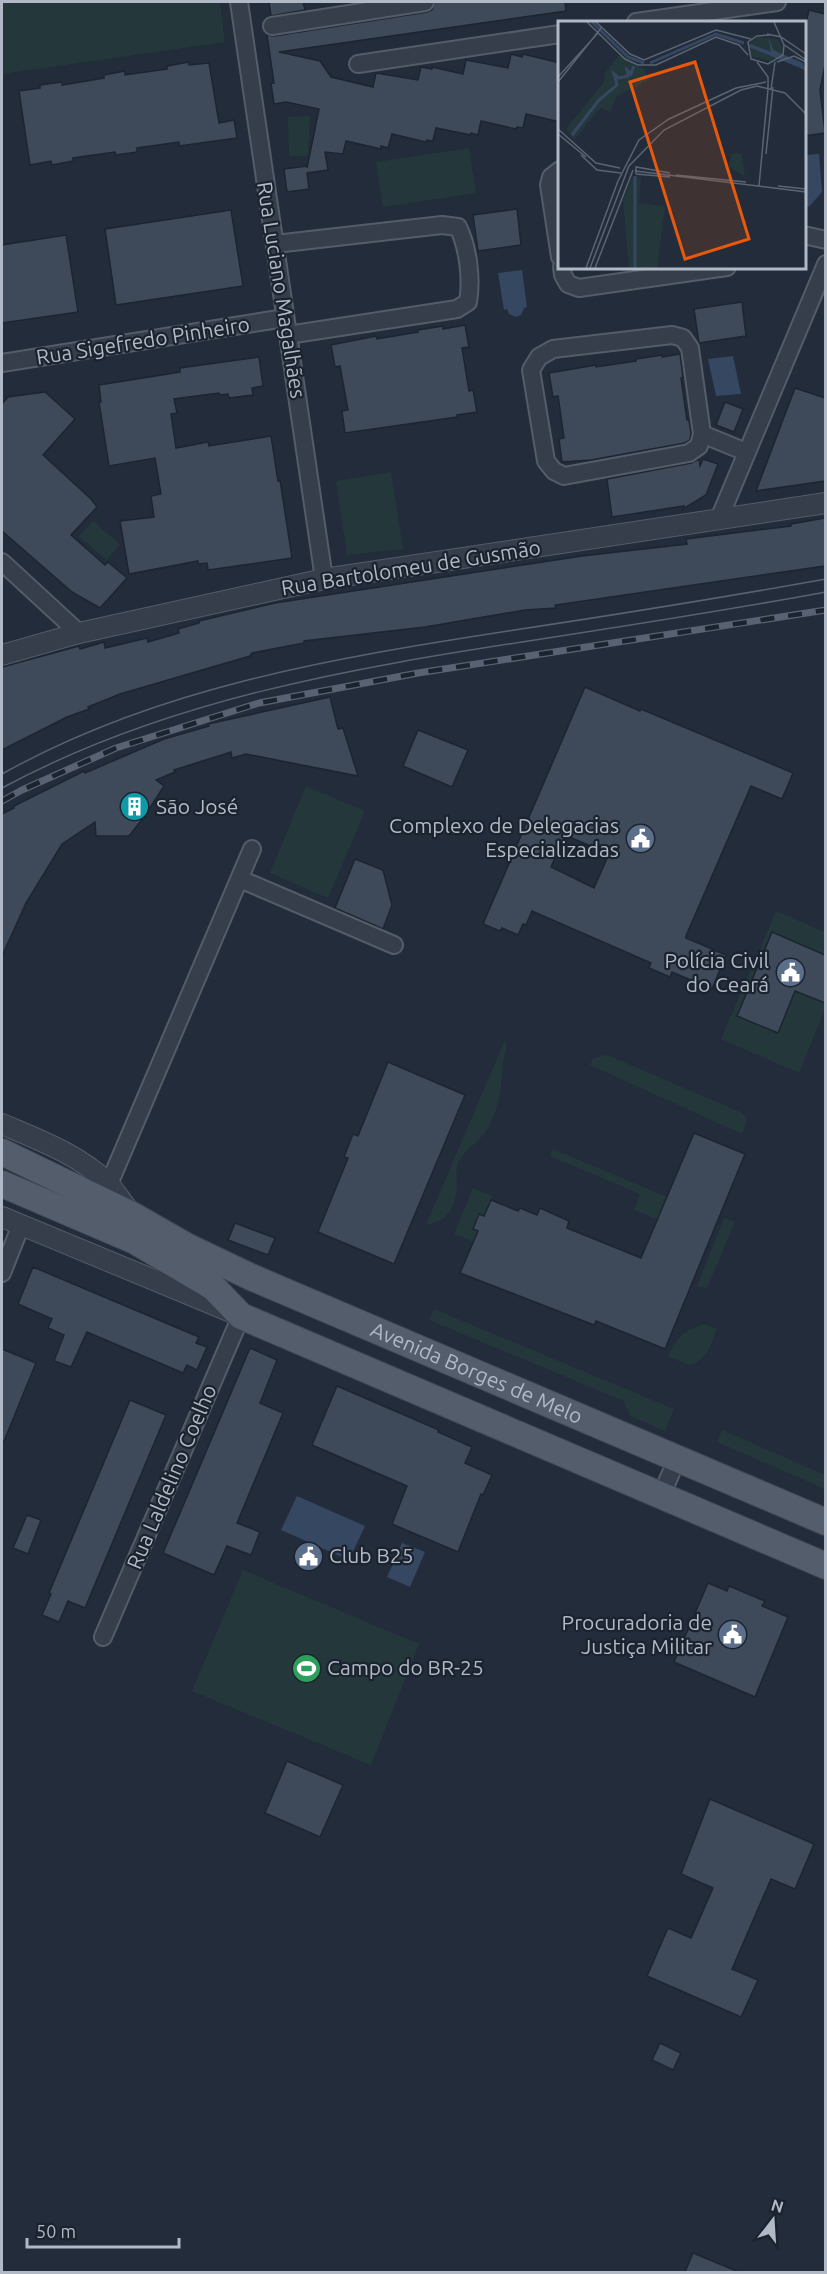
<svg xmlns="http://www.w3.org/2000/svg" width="827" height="2274" viewBox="0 0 827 2274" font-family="Ubuntu,sans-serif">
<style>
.green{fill:#24383b}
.water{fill:#364761}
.building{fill:#3e4a59;stroke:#1d2531;stroke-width:1.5;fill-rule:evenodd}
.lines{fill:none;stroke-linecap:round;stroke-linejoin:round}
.minor-casing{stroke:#545c68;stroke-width:20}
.tertiary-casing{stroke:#545c68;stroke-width:22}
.primary-casing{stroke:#3f4753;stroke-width:28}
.minor{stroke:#363e4b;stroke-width:16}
.tertiary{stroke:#363e4b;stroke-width:20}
.primary{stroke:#545d6b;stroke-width:26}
.tram{stroke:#586272;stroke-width:1.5}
.rail-casing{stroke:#586272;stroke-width:7}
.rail{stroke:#1b232f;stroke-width:4.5;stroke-dasharray:14;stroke-linecap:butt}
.labels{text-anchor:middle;stroke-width:4.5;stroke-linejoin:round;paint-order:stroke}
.street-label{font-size:21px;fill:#b1b9c6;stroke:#1b232f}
.poi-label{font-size:21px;fill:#b1b9c6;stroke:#1b232f;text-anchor:start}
.inset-river{fill:none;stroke:#364761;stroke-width:3}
.inset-road{fill:none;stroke:#5b6472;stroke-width:1.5}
.view{fill:#e8590c;fill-opacity:0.15;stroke:#e8590c;stroke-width:3}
.inset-edge{fill:none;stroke:#b1b9c6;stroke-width:3}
</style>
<rect width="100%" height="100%" fill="#222c3a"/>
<g class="green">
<polygon points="2,2 220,2 225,42 2,74"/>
<polygon points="310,116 308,156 289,156 288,117"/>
<polygon points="469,148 476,193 383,207 376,162"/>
<polygon points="391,472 403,549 347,555 336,481"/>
<polygon points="93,521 120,544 107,560 79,536"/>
<polygon points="306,786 365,811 328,898 270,873"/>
<polygon points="776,911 825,932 825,955 771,932 737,1016 777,1033 795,991 825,1003 825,1009 799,1073 721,1039"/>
<path d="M505,1040C508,1047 504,1054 503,1062C501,1086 500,1111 485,1132C477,1144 464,1150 458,1163C455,1171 457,1178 457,1186C456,1207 447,1222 426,1225Z"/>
<polygon points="604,1055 610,1056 740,1112 745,1116 747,1120 742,1134 590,1065 593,1059"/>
<polygon points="553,1149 667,1197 658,1220 634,1210 640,1194 550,1156"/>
<polygon points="473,1188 493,1196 484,1216 479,1214 473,1229 478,1231 473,1242 454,1234"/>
<polygon points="724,1218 735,1222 707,1288 697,1286"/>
<polygon points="434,1309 674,1409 665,1431 630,1416 624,1401 429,1320"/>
<path d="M704,1324L717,1329C711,1344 707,1360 690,1365L668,1357C676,1338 684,1330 704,1324Z"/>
<polygon points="722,1430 825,1475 825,1489 717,1442"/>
<polygon points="243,1570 419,1644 371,1765 192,1691"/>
</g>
<g class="water">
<polygon points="819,154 822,192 809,207 805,204 805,155"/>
<polygon points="522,270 527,307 524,308 521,315 516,317 509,314 507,309 504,310 498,273"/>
<polygon points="733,356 741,394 716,396 708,359"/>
<polygon points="297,1496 365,1526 349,1560 281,1530"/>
<polygon points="402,1543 425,1552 410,1587 387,1577"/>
</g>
<g class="building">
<polygon points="269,2 303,2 305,10 271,16"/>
<polygon points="435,2 565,2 566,11 279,52 320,61 331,77 373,87 376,73 418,80 421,67 432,69 432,67 463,74 466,60 508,68 511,54 522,57 523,54 560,63 560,122 526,114 523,128 517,127 516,129 481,121 478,135 471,133 471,135 436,128 433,141 427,140 426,142 392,134 388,148 381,146 381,149 346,141 343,154 325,152 328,170 307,173 309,189 287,192 284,169 307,166 307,168 319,109 286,102 274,104 271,83 274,83 267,35 274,36 427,12 432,10"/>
<polygon points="809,10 825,14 825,65 820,90 825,133 804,136 804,23 806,23"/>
<polygon points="189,62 189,65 209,63 219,123 234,120 237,138 179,146 179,142 137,148 137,152 116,155 115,152 73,158 73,161 52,165 51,161 30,165 19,91 40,88 40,85 62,82 62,85 104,78 104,75 125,71 125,75 167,69 167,66"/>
<polygon points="517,209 521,245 478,251 473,215"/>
<polygon points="231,210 243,286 116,305 105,229"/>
<polygon points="66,235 78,312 2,323 2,245"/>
<polygon points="742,302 746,336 699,343 694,309"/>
<polygon points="465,325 469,347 462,348 469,391 473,390 477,412 457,415 457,417 345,433 342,411 348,410 340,366 335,367 331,345 376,336 377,339 418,332 418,330 443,326 443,329"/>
<polygon points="680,354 683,377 681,378 687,420 689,420 691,433 690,440 685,443 591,460 562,462 559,439 564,438 558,396 553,397 549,373 596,365 596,367 636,361 636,359 662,355 662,357"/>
<polygon points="259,357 263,386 252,388 253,395 229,398 228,394 220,395 219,393 174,399 177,413 171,414 176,448 208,442 209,446 271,436 278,481 280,480 292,558 208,570 207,563 198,564 198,561 129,574 120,521 154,517 151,496 161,494 155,458 109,466 99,402 101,402 99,385 180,372 180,368"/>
<polygon points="795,388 825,398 825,481 756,491"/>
<polygon points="45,392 75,419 43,455 91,499 97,507 71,535 105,565 108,562 127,578 100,608 72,592 2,531 2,404 8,397"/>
<polygon points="725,402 743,409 734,432 716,425"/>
<polygon points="699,459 700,466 703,459 718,464 706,495 683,509 684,506 612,517 607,479 691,463"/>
<polygon points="825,518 825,566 555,605 556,608 525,610 425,627 304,641 304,643 252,653 250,656 120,694 88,707 89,709 67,717 2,750 2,667 79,646 80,649 104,642 105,648 147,638 148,642 179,633 178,629 199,623 199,621 275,603 582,556 687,544 686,539 791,526 791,524"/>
<path d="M585,687L640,711L641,709L793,773L782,799L751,786L686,936V938L726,955L712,989L672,972L670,977L649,968L651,963L532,911L526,925L523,924L518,935L502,928L500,931L483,924ZM565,835L609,854L594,888L551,867Z"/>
<polygon points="330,697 338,729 343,728 358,776 246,754 232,758 231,752 174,770 175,772 156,780 164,786 144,817 129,836 96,836 95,822 62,844 26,903 2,956 2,814 14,808 14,806 84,771 85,773 164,739 209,726 208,724"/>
<polygon points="418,730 468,750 452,787 403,766"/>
<polygon points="355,859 383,870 392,905 383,929 335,908"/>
<polygon points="772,932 825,955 825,1003 795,991 778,1033 737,1016"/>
<polygon points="388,1062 465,1095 394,1264 318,1232 348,1158 344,1157 353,1134 358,1136"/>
<polygon points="694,1133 745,1154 665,1349 596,1321 594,1325 460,1273 478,1231 473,1229 479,1214 484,1216 491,1200 518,1211 520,1208 537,1215 540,1208 569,1221 567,1228 641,1258"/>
<polygon points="235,1223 275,1238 268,1255 228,1240"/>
<polygon points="33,1267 199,1337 196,1343 207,1347 197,1370 187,1365 183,1373 87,1332 71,1367 54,1361 64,1335 48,1328 52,1319 18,1304"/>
<polygon points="250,1348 277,1360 260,1403 283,1413 237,1523 260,1532 251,1555 227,1546 214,1575 163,1553"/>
<polygon points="2,1349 36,1363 2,1446"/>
<polygon points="337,1386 439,1430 438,1432 472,1447 465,1463 492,1475 483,1495 481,1494 458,1552 392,1524 407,1486 312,1445"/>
<polygon points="130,1400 166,1415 85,1608 68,1601 59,1622 42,1615 51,1594 49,1593"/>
<polygon points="27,1515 41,1520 28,1554 13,1548"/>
<polygon points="708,1583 727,1591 729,1586 765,1601 762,1606 788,1617 755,1697 674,1662"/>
<polygon points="287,1761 343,1785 320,1837 265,1813"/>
<polygon points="710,1799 814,1844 795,1889 771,1879 732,1969 758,1980 741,2017 647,1976 668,1928 691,1938 713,1888 681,1874"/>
<polygon points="660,2043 681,2053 673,2070 652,2060"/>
<polygon points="693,2253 739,2272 685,2272"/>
</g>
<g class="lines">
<defs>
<g id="minor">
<polyline points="239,2 324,579"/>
<polyline points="636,22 777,2"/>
<polyline points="272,26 425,2"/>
<polyline points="358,64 560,34"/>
<polyline points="560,170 551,177 549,185 560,257"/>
<polyline points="804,235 826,240"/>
<path d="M275,244L442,225L458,227C468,247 472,279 468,302L457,309L288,335"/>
<polyline points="562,267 563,275 568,284 579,288 727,267"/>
<polygon points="672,335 683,338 690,348 702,434 699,446 689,453 564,476 554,471 546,461 531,370 539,357 553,349"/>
<polyline points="2,363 285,318"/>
<polyline points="702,434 746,452"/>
<polyline points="719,519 826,264"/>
<polyline points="2,562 79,633"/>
<polyline points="240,879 394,945"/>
<polyline points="109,1184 252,849"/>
<polyline points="2,1273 21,1225"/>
<polyline points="661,1496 677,1459"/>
<polyline points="103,1637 241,1316"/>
</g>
<g id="tertiary">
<polyline points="2,655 79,633 324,579 826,503"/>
<path d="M2,1124C39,1140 78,1154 108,1183C116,1192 123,1204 131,1213"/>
<polyline points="2,1217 236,1314"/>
</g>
<g id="primary">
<path id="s1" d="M2,1152L132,1215L188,1247L251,1277L826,1522"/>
<polyline points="2,1184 135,1241 213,1287 241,1316 826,1566"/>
</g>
</defs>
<use href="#minor" class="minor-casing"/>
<use href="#tertiary" class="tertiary-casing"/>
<use href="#primary" class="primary-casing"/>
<use href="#minor" class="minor"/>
<use href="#tertiary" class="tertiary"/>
<use href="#primary" class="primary"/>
<g class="tram">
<path d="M2,774C157,687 334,658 508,631C614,615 720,598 826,579"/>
<path d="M2,788C167,699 352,668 535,640C632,625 729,610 826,592"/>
</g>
<defs>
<polyline id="rail" points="2,801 22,790 116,748 259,703 418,673 826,610"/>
</defs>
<use href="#rail" class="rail-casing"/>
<use href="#rail" class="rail"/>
</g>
<defs>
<symbol id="building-disc" viewBox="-11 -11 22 22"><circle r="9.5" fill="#0f9aa8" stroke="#1b232f"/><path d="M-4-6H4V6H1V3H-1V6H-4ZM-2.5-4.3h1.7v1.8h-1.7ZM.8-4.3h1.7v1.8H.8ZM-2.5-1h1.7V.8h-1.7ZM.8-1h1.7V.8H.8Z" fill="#fff"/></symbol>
<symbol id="civic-disc" viewBox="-11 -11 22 22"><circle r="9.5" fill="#5c6f8a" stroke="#1b232f"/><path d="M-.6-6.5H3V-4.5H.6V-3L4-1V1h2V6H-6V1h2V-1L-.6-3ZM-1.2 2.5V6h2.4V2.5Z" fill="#fff"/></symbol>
<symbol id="stadium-disc" viewBox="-11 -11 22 22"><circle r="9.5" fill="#2e9e5b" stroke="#1b232f"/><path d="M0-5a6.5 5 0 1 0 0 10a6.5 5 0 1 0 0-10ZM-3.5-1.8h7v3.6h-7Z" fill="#fff"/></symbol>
</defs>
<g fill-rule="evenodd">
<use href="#building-disc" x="118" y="790" width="33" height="33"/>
<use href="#civic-disc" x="624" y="822" width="33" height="33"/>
<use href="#civic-disc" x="774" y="956" width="33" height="33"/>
<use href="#civic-disc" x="292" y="1540" width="33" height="33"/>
<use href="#civic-disc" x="716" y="1618" width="33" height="33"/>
<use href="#stadium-disc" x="290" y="1652" width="33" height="33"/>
</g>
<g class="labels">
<g class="street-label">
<text transform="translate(281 290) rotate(81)" y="7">Rua Luciano Magalhães</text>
<text transform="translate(143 341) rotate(-9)" y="7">Rua Sigefredo Pinheiro</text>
<text transform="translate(411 568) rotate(-9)" y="7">Rua Bartolomeu de Gusmão</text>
<text dy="7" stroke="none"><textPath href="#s1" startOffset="524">Avenida Borges de Melo</textPath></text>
<text transform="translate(172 1477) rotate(-67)" y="7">Rua Laldelino Coelho</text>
</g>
<g class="poi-label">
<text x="156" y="814">São José</text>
<text x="619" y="833" text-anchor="end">Complexo de Delegacias<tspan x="619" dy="24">Especializadas</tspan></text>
<text x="769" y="968" text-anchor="end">Polícia Civil<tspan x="769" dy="24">do Ceará</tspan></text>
<text x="329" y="1563">Club B25</text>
<text x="712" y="1630" text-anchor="end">Procuradoria de<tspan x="712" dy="24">Justiça Militar</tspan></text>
<text x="327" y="1675">Campo do BR-25</text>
</g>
</g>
<g transform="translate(558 21)">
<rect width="248" height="248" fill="#222c3a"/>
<path d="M200,16L219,18L225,26L224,33L212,40L193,35L191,23ZM61,34L86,48L91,59L59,75L52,91L44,87L40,89L16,119L8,108L46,61L47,52ZM174,132L184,133L187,156L170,145ZM83,156L81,182L107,185L99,247H71L65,179L74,157Z" fill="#24383b"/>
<path d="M210,15L215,29L245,42L247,49L191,26L192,23L213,31Z" fill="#364761"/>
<path class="inset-river" d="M34,1L70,36L86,42M92,42L158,13L186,22M14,114L41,79L59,64L56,53L61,57L70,55L69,49L73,53L76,45M77,155V247"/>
<path class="inset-road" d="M29,1L67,38L80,44H98L158,16L181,24L190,34M38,1L72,33L86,39L158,9L193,18M209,13L223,16L248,33M212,14L199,15L190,21L193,38L210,43L225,34L226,24L216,1M225,23L248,39M199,41L210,56V68L201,165M219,41L236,35L248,41M0,56L40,12M0,61L44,6M213,68L217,41M0,108L38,142L62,147M0,113L28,136M208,133L215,66M23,134L39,149L63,152M77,150L248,171M78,153L112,156M78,153V146L112,152M118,154L188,161M220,165L248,168M28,247L60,160L81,119L111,98L178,67L208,61M32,247L71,145L106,109L183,69L199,65L227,72L248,93M37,247L75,149"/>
<path class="view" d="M137,41L191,218L127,238L72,61Z"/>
<rect width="248" height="248" class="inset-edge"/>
</g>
<rect width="827" height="2274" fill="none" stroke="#b1b9c6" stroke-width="6"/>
<g transform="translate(773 2220) rotate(17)" stroke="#1b232f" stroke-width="4.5" paint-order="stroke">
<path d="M0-4.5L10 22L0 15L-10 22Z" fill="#b1b9c6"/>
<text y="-9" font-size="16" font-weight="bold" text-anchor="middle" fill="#b1b9c6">N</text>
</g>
<path d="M27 2238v9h152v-9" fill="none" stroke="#b1b9c6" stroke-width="3"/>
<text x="36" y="2238" font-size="18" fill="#b1b9c6" stroke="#1b232f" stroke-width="4.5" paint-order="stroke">50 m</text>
</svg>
